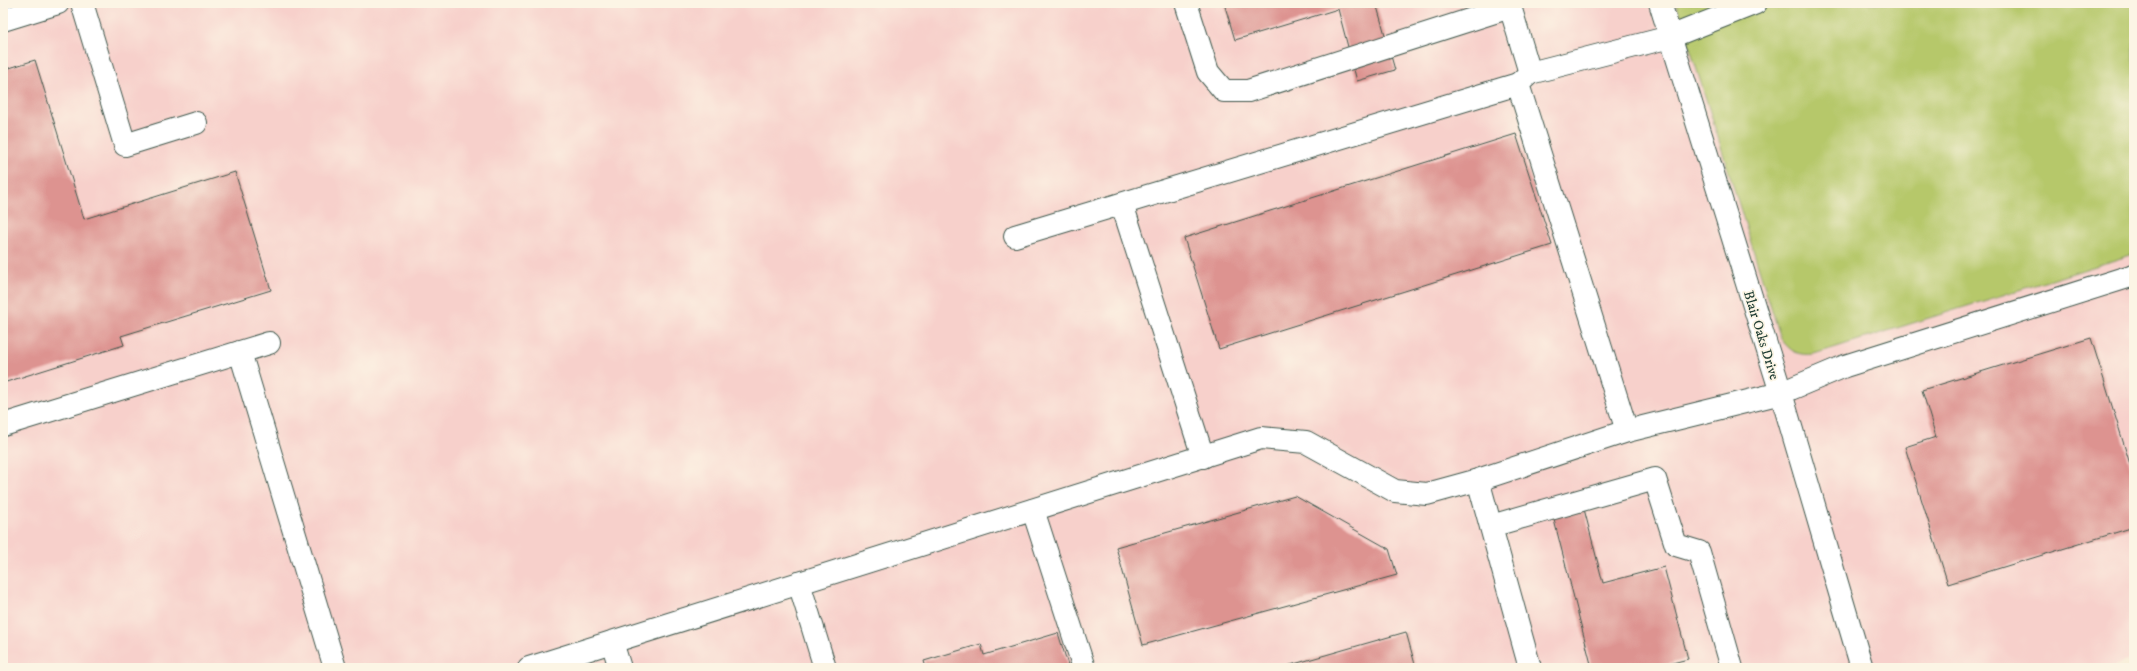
<svg xmlns="http://www.w3.org/2000/svg" width="2137" height="671" viewBox="0 0 2137 671" font-family="'IM FELL DW Pica',serif">
<style>
.built{fill:#f7d0cb}
.green{fill:#b6c86b;stroke:#6a8250}
.building{fill:#dd9390}
.lines{fill:none;stroke-linecap:round;stroke-linejoin:round}
.minor-casing{stroke:#3f574c;stroke-width:24}
.minor{stroke:#fff;stroke-width:22}
.labels{text-anchor:middle;stroke-width:3.5;stroke-linejoin:round;paint-order:stroke}
.street-label{font-size:14px;fill:#1f3d34;stroke:#fcf5e5}
</style>
<rect width="100%" height="100%" fill="#fcf5e5"/>
<filter id="ink" filterUnits="userSpaceOnUse"><feTurbulence type="fractalNoise" baseFrequency=".025" numOctaves="2"/><feDisplacementMap in="SourceGraphic" scale="8" xChannelSelector="R" yChannelSelector="G"/><feConvolveMatrix kernelMatrix="1 2 1 2 8 2 1 2 1" color-interpolation-filters="sRGB"/></filter>
<filter id="wash" filterUnits="userSpaceOnUse"><feTurbulence type="fractalNoise" baseFrequency=".012" numOctaves="4" result="noise"/><feDisplacementMap in="SourceGraphic" scale="16" xChannelSelector="R" yChannelSelector="G"/><feGaussianBlur stdDeviation="0.9" result="paint"/><feColorMatrix in="noise" values="0 0 0 0 0 0 0 0 0 0 0 0 0 0 0 0 0 1.4 0 .05"/><feComposite in="paint" operator="in"/></filter>
<g filter="url(#wash)">
<rect width="100%" height="100%" fill="#f7ead2"/>
<polygon class="built" points="3,3 2134,3 2134,660 2107,668 3,668"/>
<path class="green" d="M1676,3H2134V254L1814,354C1798,356 1791,352 1781,339Z"/>
<g id="blocks">
<g class="building">
<polygon points="1224,3 1376,3 1395,70 1357,81 1338,9 1235,40"/>
<polygon points="35,60 84,219 235,172 271,290 121,336 124,345 3,383 3,70"/>
<polygon points="1516,134 1552,245 1219,349 1184,238"/>
<polygon points="2091,338 2134,477 2134,527 1948,584 1905,447 1936,437 1922,390"/>
<polygon points="1295,496 1389,549 1397,575 1143,645 1116,547"/>
<polygon points="1584,509 1603,583 1664,567 1688,659 1653,668 1592,668 1553,516"/>
<polygon points="1406,632 1416,668 1280,668"/>
<polygon points="1058,633 1069,668 926,668 924,661 981,644 984,655"/>
</g>
</g>
</g>
<g filter="url(#ink)">
<use href="#blocks" fill-opacity="0" stroke="#3f574c" stroke-width="1"/>
<g class="lines">
<defs>
<g id="minor">
<polyline points="82,3 125,145 196,123"/>
<polyline points="1186,3 1208,72 1224,91 1248,91 1510,7"/>
<polyline points="1509,3 1530,73 1670,37 1756,3"/>
<polyline points="1660,3 1781,393 1862,668"/>
<polyline points="3,20 58,3"/>
<polyline points="1530,73 1518,84 1627,431"/>
<polyline points="1122,204 1203,457"/>
<polyline points="1015,236 1518,84"/>
<polyline points="240,352 335,668"/>
<polyline points="3,425 269,343"/>
<polyline points="1478,480 1530,668"/>
<polyline points="1033,510 1084,668"/>
<polyline points="1491,526 1655,479 1676,545 1699,552 1732,668"/>
<polyline points="799,583 825,668"/>
<polyline points="612,642 620,668"/>
<polyline points="529,668 1261,438 1306,442 1395,491 1427,494 1478,480 1627,431 1781,393 1845,366 2134,275"/>
</g>
</defs>
<use href="#minor" class="minor-casing"/>
<use href="#minor" class="minor"/>
</g>
</g>
<g class="labels">
<g class="street-label">
<text transform="translate(1762 335) rotate(73)" y="5">Blair Oaks Drive</text>
</g>
</g>
<rect width="2137" height="671" fill="none" stroke="#fcf5e5" stroke-width="16"/>
</svg>
